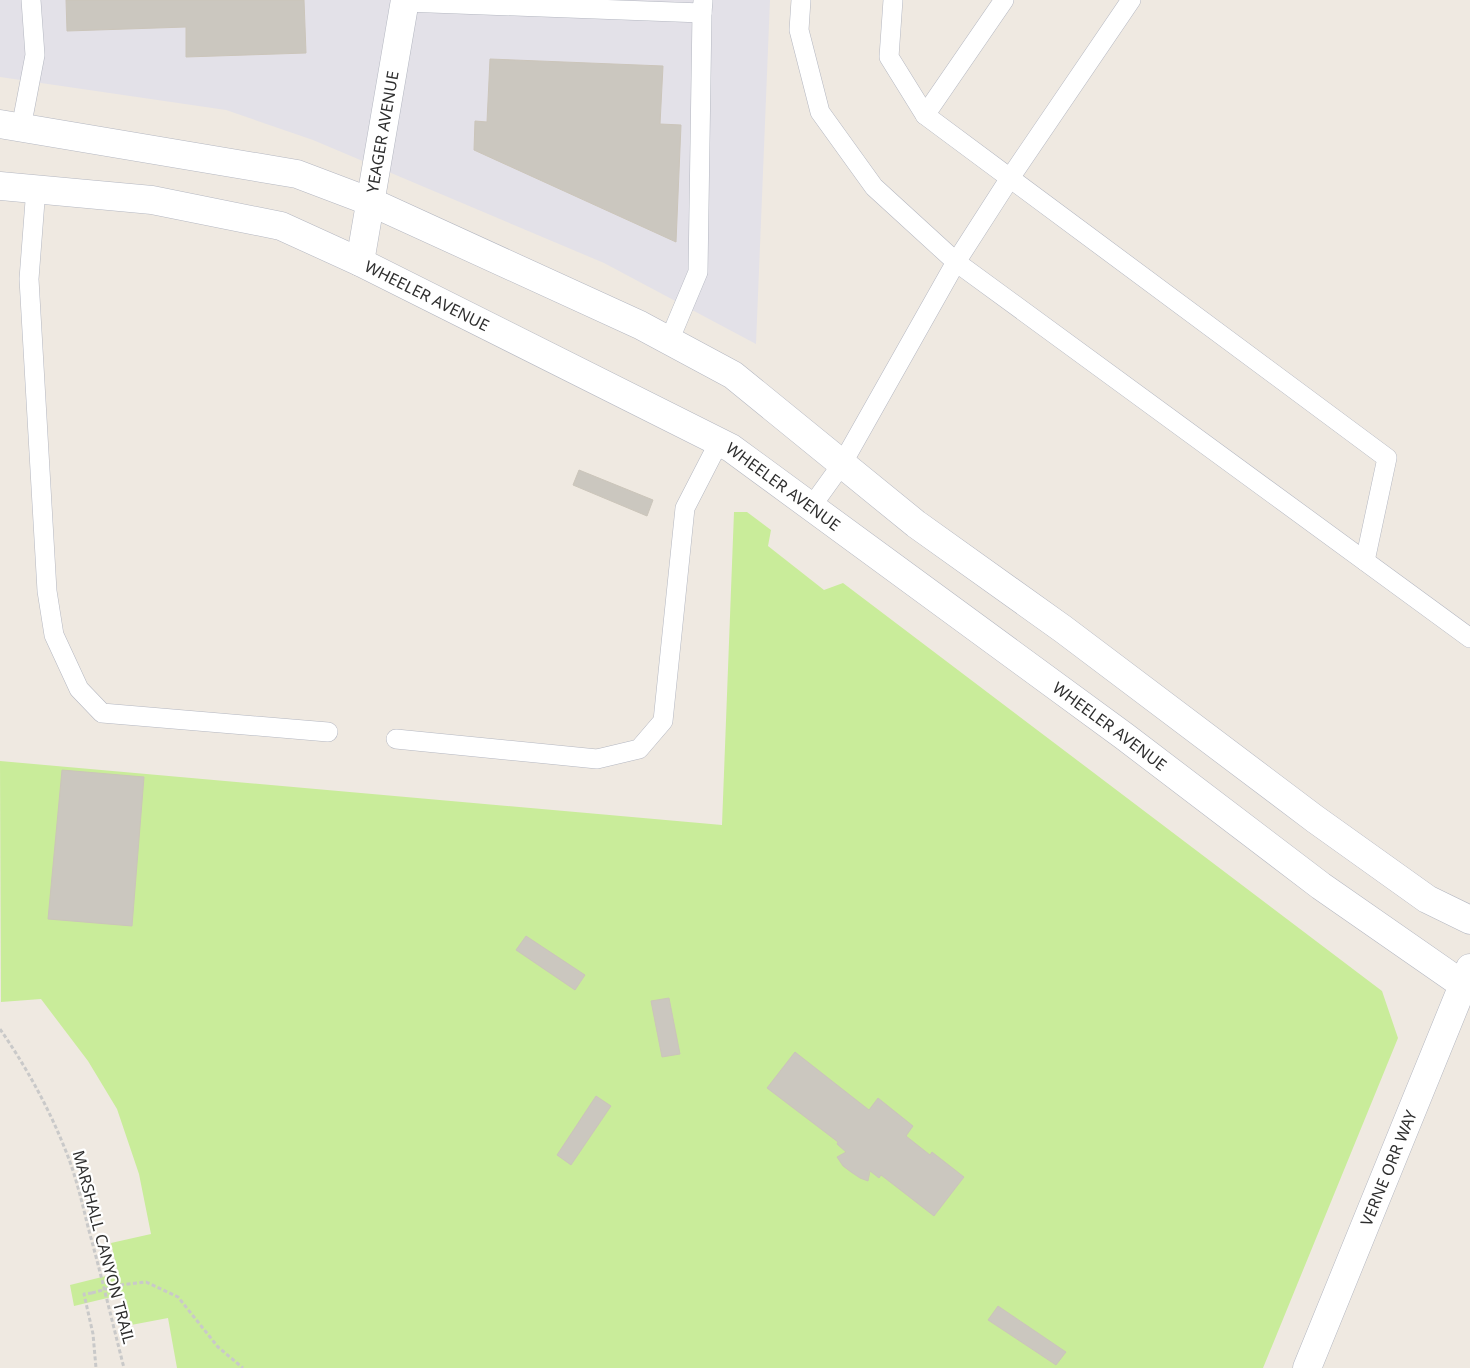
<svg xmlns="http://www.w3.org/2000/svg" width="1470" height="1368" viewBox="0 0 1470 1368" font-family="'Noto Sans',sans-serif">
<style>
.industrial{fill:#e3e1e8}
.pitch{fill:#c9ec9a}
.building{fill:#cbc7bf;stroke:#cbc5ba}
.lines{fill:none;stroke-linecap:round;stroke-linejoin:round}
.service-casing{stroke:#b4b7c1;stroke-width:20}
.minor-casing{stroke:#b4b7c1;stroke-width:29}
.tertiary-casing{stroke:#b4b7c1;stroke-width:29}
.path{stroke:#c9c9c9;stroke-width:3;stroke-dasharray:4 2.5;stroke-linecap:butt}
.service{stroke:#fff;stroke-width:19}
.minor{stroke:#fff;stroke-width:28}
.tertiary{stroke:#fff;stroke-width:28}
.path-bridge{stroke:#c9c9c9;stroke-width:3;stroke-dasharray:4 2.5;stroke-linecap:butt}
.labels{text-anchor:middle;stroke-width:4.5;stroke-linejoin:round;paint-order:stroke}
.street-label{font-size:16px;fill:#2e2e2e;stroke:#fff}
</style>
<rect width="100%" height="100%" fill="#efe9e1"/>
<polygon class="industrial" points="0,0 770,0 756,344 604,263 313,140 226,110 0,77"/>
<polygon class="pitch" points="734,512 747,512 771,530 768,546 824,590 843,583 1382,991 1398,1038 1263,1368 177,1368 168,1318 131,1325 124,1294 74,1306 70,1285 118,1273 111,1243 151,1234 139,1174 117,1109 88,1061 41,999 1,1002 0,761 722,825"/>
<g class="building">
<polygon points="66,0 304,0 306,53 186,57 186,27 67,31"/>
<polygon points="490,59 663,66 660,124 681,125 676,242 474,150 475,121 487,122"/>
<polygon points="579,470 653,500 647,516 573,485"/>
<polygon points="62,770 144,777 132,926 48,919"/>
<polygon points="526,936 585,975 575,990 516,950"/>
<polygon points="669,998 680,1054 662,1057 651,1001"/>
<polygon points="795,1052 869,1110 878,1098 913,1126 906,1136 930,1155 932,1152 964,1177 934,1216 881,1175 879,1178 870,1171 868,1181 860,1178 851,1172 843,1166 837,1157 846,1152 837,1144 838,1142 767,1088"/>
<polygon points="596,1096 611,1106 571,1165 557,1155"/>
<polygon points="998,1306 1066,1352 1056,1365 988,1320"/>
</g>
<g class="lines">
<defs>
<g id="service">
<polyline points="801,0 799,30 820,112 874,187 956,262 1470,638"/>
<polyline points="893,0 889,57 925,115 1387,458 1365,561"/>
<polyline points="404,2 702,13 703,1"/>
<polyline points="925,115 1004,0"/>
<polyline points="21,128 35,55 31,0"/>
<polyline points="36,188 29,279 47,591 54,635 79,689 102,713 328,732"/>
<polyline points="669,341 698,272 702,13"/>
<polyline points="811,507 842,464 956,262 1010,178 1131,0"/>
<polyline points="396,739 597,759 639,749 663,721 685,508 719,442"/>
</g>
<g id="minor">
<path id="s1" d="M360,262L405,0"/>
<path id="s2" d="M1307,1368L1470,968"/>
</g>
<g id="tertiary">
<polyline points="0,124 297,174 371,202 640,325 733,375 916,524 1063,629 1315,819 1427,899 1470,920"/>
<path id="s3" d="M0,186L152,200L281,226L360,262L731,448L1124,736L1321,886L1462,984L1470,988"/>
</g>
</defs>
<use href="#service" class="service-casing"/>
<use href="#minor" class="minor-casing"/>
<use href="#tertiary" class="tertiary-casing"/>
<g class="path">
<path d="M0,1029C27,1068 50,1110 67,1154C76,1177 82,1202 88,1227C101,1274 112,1321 124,1368"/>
<polyline points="120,1285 146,1282 178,1297 218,1347 243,1368"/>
<polyline points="92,1293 84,1294 93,1334 96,1368"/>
</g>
<use href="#service" class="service"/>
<use href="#minor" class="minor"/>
<use href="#tertiary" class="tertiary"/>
<polyline class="path-bridge" points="92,1293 120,1285"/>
</g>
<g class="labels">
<g class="street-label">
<text dy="6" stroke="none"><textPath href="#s1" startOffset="132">YEAGER AVENUE</textPath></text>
<text dy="6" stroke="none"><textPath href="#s3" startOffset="446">WHEELER AVENUE</textPath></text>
<text dy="6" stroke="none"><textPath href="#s3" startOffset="851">WHEELER AVENUE</textPath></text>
<text dy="6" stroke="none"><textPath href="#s3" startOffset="1256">WHEELER AVENUE</textPath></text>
<text dy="6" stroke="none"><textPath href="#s2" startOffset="216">VERNE ORR WAY</textPath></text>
<text transform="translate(104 1247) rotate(75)" y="6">MARSHALL CANYON TRAIL</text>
</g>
</g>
</svg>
